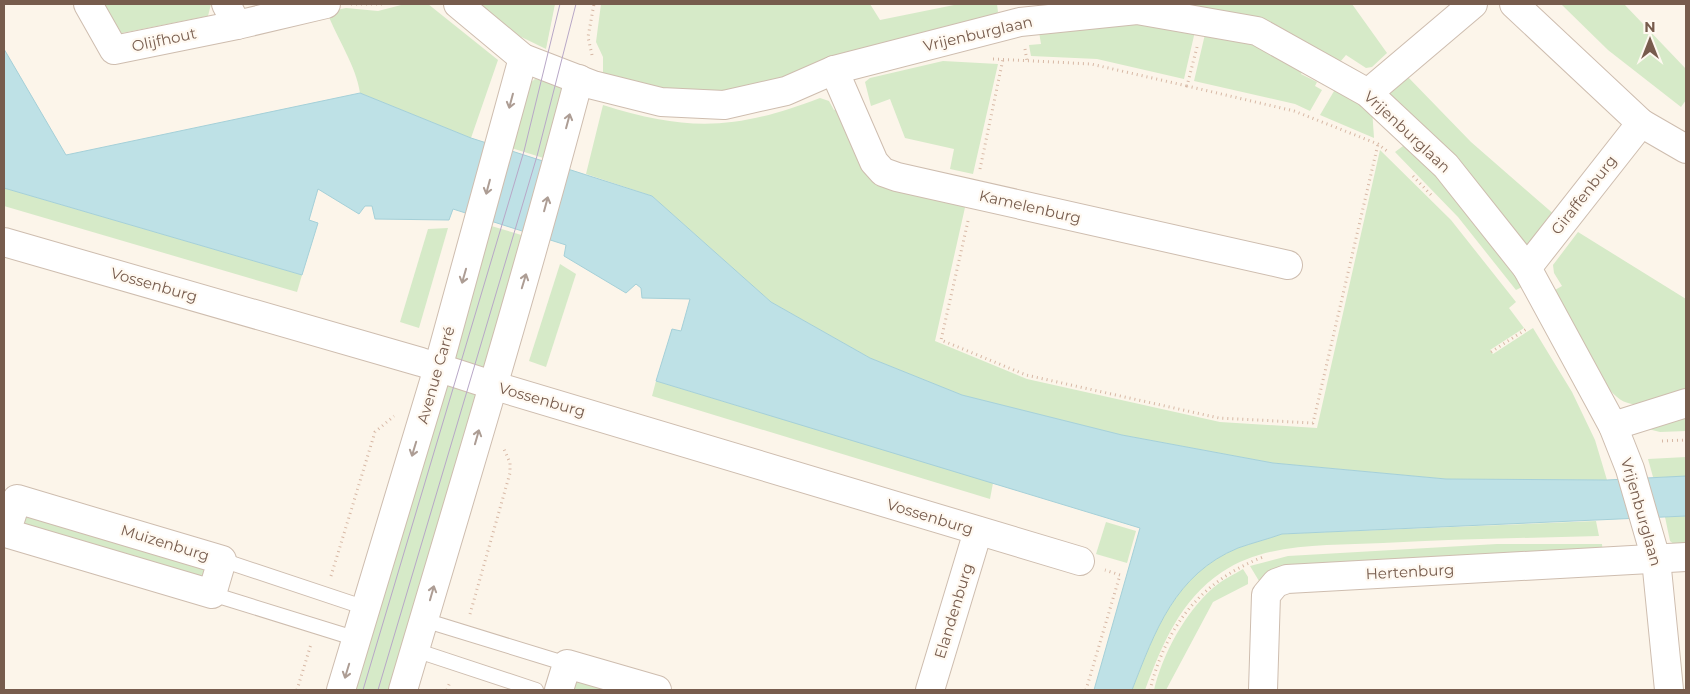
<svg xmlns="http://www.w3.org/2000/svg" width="1690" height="694" viewBox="0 0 1690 694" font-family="Montserrat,sans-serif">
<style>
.green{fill:#d6eac8}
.water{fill:#bee1e6;stroke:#a5d0d8}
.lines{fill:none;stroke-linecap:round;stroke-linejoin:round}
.lane-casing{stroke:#cebdaf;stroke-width:16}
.street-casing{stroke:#cebdaf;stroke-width:30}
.path{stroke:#d7b8a5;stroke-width:3;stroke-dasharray:1 4;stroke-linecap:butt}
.lane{stroke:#fff;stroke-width:14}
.street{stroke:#fff;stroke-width:28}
.tram{stroke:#b8a7c7;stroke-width:1}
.oneway{stroke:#ad9d94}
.labels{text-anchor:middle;stroke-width:4.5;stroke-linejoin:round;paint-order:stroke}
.street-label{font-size:15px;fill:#775c4d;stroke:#fff9f1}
</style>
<rect width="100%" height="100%" fill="#fcf5ea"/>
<g class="green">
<polygon points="98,4 211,4 208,16 122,33 115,32"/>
<path d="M405,4H428L498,60L471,138L360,93C356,65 337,39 327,12L346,8L378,11Z"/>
<polygon points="474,4 555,4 546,49 509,31"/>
<polygon points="601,4 870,4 880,20 959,4 997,4 998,12 992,19 867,47 749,92 655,93 603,75 603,57 596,42"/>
<polygon points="1037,4 1352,4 1387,53 1372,67 1366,68 1346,55 1340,62 1306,44 1038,8"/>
<polygon points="1561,4 1624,4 1686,69 1686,100 1681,107 1608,50"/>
<polygon points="1114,22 1196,27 1184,79 1097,59 1031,56 1029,45 1041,44 1039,32"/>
<polygon points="1206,30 1241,39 1305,66 1301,74 1317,82 1315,86 1322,90 1310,111 1295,104 1194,81"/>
<polygon points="943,61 998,64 973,174 950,169 954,149 905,138 890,99 871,106 865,82 870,78"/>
<polygon points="1406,75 1471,142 1556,216 1528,245 1524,244 1391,98 1389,93"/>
<polygon points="535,79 550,81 562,87 565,102 550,160 508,147 523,89"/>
<polygon points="1337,86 1372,108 1374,138 1320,115"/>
<path d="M820,98L829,101L834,110L841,108L862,162L966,203L935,341L1027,379L1220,422L1317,428L1380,150L1451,220L1516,302L1509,308L1524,328L1490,350L1493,354L1533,328L1572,392L1595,440L1607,480L1446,479L1273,463L1122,435L962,395L870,358L771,302L652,196L586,174L603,105C689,132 736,130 820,98Z"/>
<polygon points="1407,143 1428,160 1526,285 1516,290 1458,217 1395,152"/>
<polygon points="4,188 302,275 297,292 4,206"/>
<polygon points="488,225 528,237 490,364 480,368 454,360"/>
<polygon points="448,228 419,328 400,322 428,229"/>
<path d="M1578,232L1686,299V391C1657,400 1632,417 1610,390L1555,290L1562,286L1554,273L1553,265Z"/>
<polygon points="560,264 576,274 546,367 529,361"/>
<polygon points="656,381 993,483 990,499 652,396"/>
<polygon points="448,386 474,394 479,400 395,690 350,690 440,390"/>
<polygon points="1686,412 1686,431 1660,432 1648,429"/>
<polygon points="1686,457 1686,477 1653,477 1648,459"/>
<polygon points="19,506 211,563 205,585 12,528"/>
<polygon points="1686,516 1686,550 1681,550 1670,541 1665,517"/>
<path d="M1596,521L1599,536C1527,538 1455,539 1383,543C1330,546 1268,541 1222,572C1180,600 1162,645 1145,690H1132C1155,631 1175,574 1238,548C1252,543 1268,539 1282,534Z"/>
<polygon points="1106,522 1136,531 1127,563 1096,554"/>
<polygon points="1497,544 1602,544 1603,555 1262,586 1250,566 1288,556"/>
<path d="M1243,569L1248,577V584L1213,602L1166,690H1154C1163,653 1185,613 1213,588C1222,580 1233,575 1243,569Z"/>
<polygon points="576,671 640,690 570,690"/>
</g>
<path class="water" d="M4,49L66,155L360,93L471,138L652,196L771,302L870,358L962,395L1122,435L1273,463L1446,479L1607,480L1686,476V516L1282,534C1268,539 1252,543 1238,548C1175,574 1155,631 1132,690H1094L1140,528L656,381L672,329L681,331L690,299L642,298L641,288L636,284L626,293L564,256L566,245L453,209L449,220L375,219L372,206H365L359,214L318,189L309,220L318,223L302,275L4,188Z"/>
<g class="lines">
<defs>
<g id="lane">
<polyline points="222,560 366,608"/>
<polyline points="212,594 357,639"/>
<polyline points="424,620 567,664"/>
<polyline points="415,650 536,690"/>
</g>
<g id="street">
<polyline points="88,4 114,50 237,25 226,4"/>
<polyline points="458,4 523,58 593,85 661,102 724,105 786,91 834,70 1020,22 1137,10 1257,31 1368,93 1446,166 1527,268 1613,426 1630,469 1656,559 1669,690"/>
<polyline points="1514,4 1641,123 1527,268"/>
<polyline points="237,25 326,4"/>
<polyline points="834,70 874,162 883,172 897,177 1288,265"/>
<polyline points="1368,93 1473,4"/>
<polyline points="1641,123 1686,149"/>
<polyline points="4,242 421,362 492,385 1080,561"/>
<polyline points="1613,426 1686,403"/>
<polygon points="17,499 222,560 212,594 6,533"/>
<polyline points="341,690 438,368 523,58"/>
<path d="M403,690C463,487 525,284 579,79"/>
<polyline points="559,690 567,664 657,690"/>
<polyline points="930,690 978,531"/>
<polyline points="1263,690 1266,595 1276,583 1287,579 1686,557"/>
</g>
</defs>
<use href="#lane" class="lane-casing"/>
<use href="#street" class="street-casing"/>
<g class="path">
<polyline points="351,4 385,4"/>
<polyline points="1197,47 1187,86 1294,111 1378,144 1387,151"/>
<polyline points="1025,49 1027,61"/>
<polyline points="592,55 588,37 594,4"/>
<polyline points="993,59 1091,64 1187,86"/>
<polyline points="980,169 1003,59"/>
<polyline points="1413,176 1433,197"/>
<polyline points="968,221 941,340 1026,375 1219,418 1313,423 1378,144"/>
<polyline points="1491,352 1528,328"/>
<polyline points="1662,441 1686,440"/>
<polyline points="331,576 375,432 394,416"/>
<polyline points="470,614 510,473 510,463 504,449"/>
<polyline points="297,690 311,644"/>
<polyline points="447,690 450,682"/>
<polyline points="1086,690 1120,575 1105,570"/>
<path d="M1150,690C1166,626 1201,581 1263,557"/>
</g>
<use href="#lane" class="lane"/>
<use href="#street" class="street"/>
<g class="tram">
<polyline points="363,690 524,151 560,4"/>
<polyline points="378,690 537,156 576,4"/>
</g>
</g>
<defs><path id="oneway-shaft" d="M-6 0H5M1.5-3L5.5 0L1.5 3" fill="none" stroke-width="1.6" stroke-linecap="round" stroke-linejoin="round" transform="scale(1.25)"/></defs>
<g class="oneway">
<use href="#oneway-shaft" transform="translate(511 101) rotate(105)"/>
<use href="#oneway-shaft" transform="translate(568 121) rotate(-75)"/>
<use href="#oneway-shaft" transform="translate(488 187) rotate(105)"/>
<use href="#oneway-shaft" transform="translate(546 204) rotate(-75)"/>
<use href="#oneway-shaft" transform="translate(464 276) rotate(106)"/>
<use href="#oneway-shaft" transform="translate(524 281) rotate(-73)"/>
<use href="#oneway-shaft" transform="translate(477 437) rotate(-74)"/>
<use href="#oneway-shaft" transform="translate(414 449) rotate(107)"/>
<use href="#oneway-shaft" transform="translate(432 593) rotate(-74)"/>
<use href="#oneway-shaft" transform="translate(347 671) rotate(107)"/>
</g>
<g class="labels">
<g class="street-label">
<text transform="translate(978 34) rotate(-13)" y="5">Vrijenburglaan</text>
<text transform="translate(164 40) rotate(-12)" y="5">Olijfhout</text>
<text transform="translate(1407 132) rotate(43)" y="5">Vrijenburglaan</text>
<text transform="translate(1584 195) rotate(-52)" y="5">Giraffenburg</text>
<text transform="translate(1030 207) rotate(13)" y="5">Kamelenburg</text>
<text transform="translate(154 285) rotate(16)" y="5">Vossenburg</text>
<text transform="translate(436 375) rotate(-74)" y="5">Avenue Carré</text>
<text transform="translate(542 400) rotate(16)" y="5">Vossenburg</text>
<text transform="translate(1641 512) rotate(74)" y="5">Vrijenburglaan</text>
<text transform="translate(930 517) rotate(17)" y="5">Vossenburg</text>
<text transform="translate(165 543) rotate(17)" y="5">Muizenburg</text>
<text transform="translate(1410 572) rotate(-3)" y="5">Hertenburg</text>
<text transform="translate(954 611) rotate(-73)" y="5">Elandenburg</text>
</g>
</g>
<rect width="1690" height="694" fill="none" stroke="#775c4d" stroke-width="10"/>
<g transform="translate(1650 40)" stroke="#fff9f1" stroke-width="4" paint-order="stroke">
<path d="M0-4L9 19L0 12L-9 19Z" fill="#775c4d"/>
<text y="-8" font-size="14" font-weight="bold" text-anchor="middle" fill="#775c4d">N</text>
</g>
</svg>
